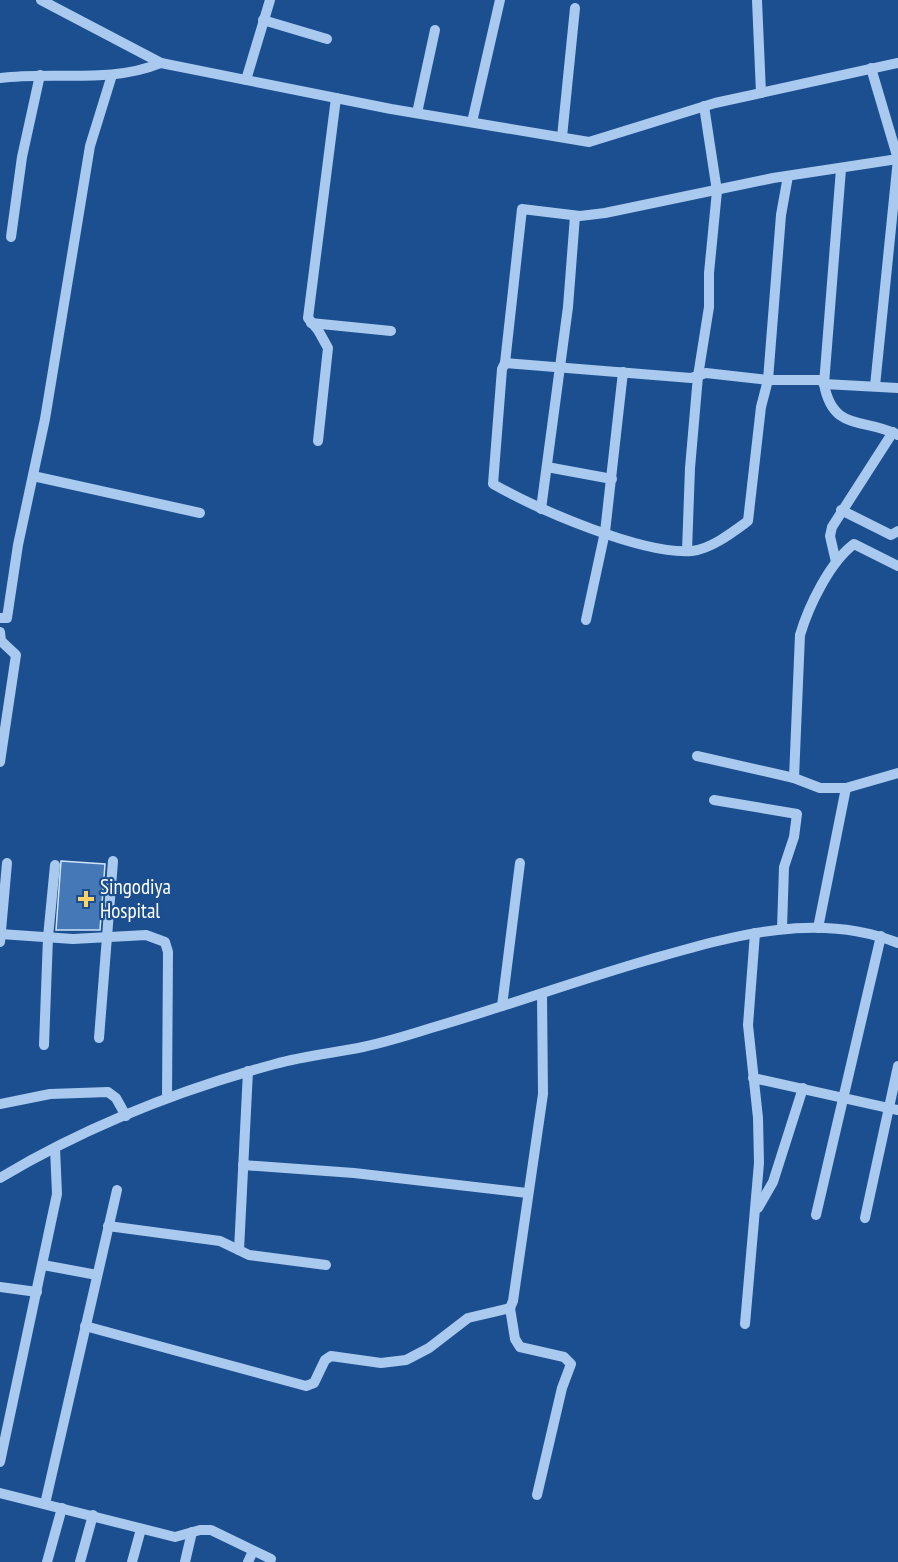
<svg xmlns="http://www.w3.org/2000/svg" width="898" height="1562" viewBox="0 0 898 1562" font-family="'PT Sans Narrow',sans-serif">
<style>
.building{fill:#4478b7;stroke:#cfe3fa;stroke-width:1.5}
.lines{fill:none;stroke-linecap:round;stroke-linejoin:round}
.minor{stroke:#a9c9ee;stroke-width:10}
.poi-dot{fill:#ffd166;stroke:#1b4f8f;stroke-width:2}
.labels{text-anchor:middle;stroke-width:4.5;stroke-linejoin:round;paint-order:stroke}
.poi-label{font-size:21px;fill:#fff;stroke:#1b4f8f;text-anchor:start}
</style>
<rect width="100%" height="100%" fill="#1b4f8f"/>
<polygon class="building" points="61,861 105,864 100,930 56,930"/>
<g class="lines">
<g class="minor">
<polyline points="41,0 161,63 391,109 589,142 715,103 898,63"/>
<polyline points="757,0 761,93"/>
<polyline points="263,20 327,39"/>
<polyline points="871,68 898,159 875,386"/>
<path d="M0,78C54,71 110,84 161,63"/>
<polyline points="246,80 270,0"/>
<polyline points="417,113 435,30"/>
<polyline points="472,122 500,0"/>
<polyline points="562,137 575,8"/>
<path d="M841,169L824,384C833,433 865,417 898,435"/>
<path d="M788,176L781,215L768,380L761,407L748,521C733,532 711,549 692,551C642,555 537,509 493,484L502,369L505,363L522,209L580,216L605,213L773,178L898,159"/>
<polyline points="11,237 22,157 40,75"/>
<polyline points="311,323 391,331"/>
<polyline points="505,363 691,378 706,373 768,380 821,380 824,384 898,388"/>
<polyline points="318,441 328,348 318,330 308,318 336,98"/>
<polyline points="547,467 612,479"/>
<polyline points="33,476 200,513"/>
<polyline points="541,509 568,307 575,216"/>
<polyline points="841,510 891,535 898,531"/>
<polyline points="687,551 690,468 698,376 709,307 709,273 717,191 704,106"/>
<polyline points="836,562 830,536 832,527 893,432"/>
<polyline points="0,618 7,618 18,545 45,419 90,146 112,75"/>
<polyline points="586,620 605,532 623,372"/>
<polyline points="0,632 1,641 16,655 0,762"/>
<polyline points="697,756 794,778 820,788 846,788 898,773"/>
<path d="M794,778L800,635C809,605 830,562 854,544L898,566"/>
<polyline points="714,800 797,814 794,837 784,867 782,929"/>
<polyline points="818,928 846,788"/>
<polyline points="0,934 73,939 146,935 165,942 168,952 167,1098"/>
<polyline points="0,942 7,863"/>
<polyline points="502,1006 520,863"/>
<polyline points="99,1038 113,861"/>
<polyline points="44,1045 48,937 55,865"/>
<polyline points="753,1078 898,1110"/>
<polyline points="0,1104 50,1094 108,1092 116,1098 126,1116"/>
<polyline points="243,1165 354,1173 527,1193"/>
<path d="M0,1178C85,1127 179,1090 275,1064C304,1056 333,1053 363,1047C386,1042 409,1035 431,1028C504,1007 575,981 648,960C729,937 816,910 898,943"/>
<polyline points="758,1208 773,1182 803,1088"/>
<polyline points="816,1215 881,936"/>
<polyline points="865,1218 898,1066"/>
<polyline points="108,1226 220,1241 249,1255 326,1265"/>
<polyline points="239,1250 248,1071"/>
<polyline points="43,1265 97,1275"/>
<polyline points="0,1287 37,1292"/>
<polyline points="510,1308 515,1339 520,1347 564,1357 571,1364 562,1388 537,1495"/>
<polyline points="745,1324 759,1163 758,1118 748,1025 755,933"/>
<polyline points="85,1326 306,1386 314,1383 325,1360 331,1356 381,1363 406,1360 429,1348 468,1318 510,1308 513,1301 543,1094 542,994"/>
<polyline points="0,1462 57,1194 55,1148"/>
<polyline points="0,1493 175,1537 200,1530 211,1530 271,1559"/>
<polyline points="45,1504 117,1190"/>
<polyline points="47,1562 62,1508"/>
<polyline points="80,1562 93,1515"/>
<polyline points="132,1562 141,1529"/>
<polyline points="185,1562 192,1532"/>
<polyline points="248,1562 253,1551"/>
</g>
</g>
<path class="poi-dot" d="M83 890h6v6h6v6h-6v6h-6v-6h-6v-6h6z"/>
<g class="labels">
<g class="poi-label">
<text x="100" y="894">Singodiya<tspan x="100" dy="24">Hospital</tspan></text>
</g>
</g>
</svg>
